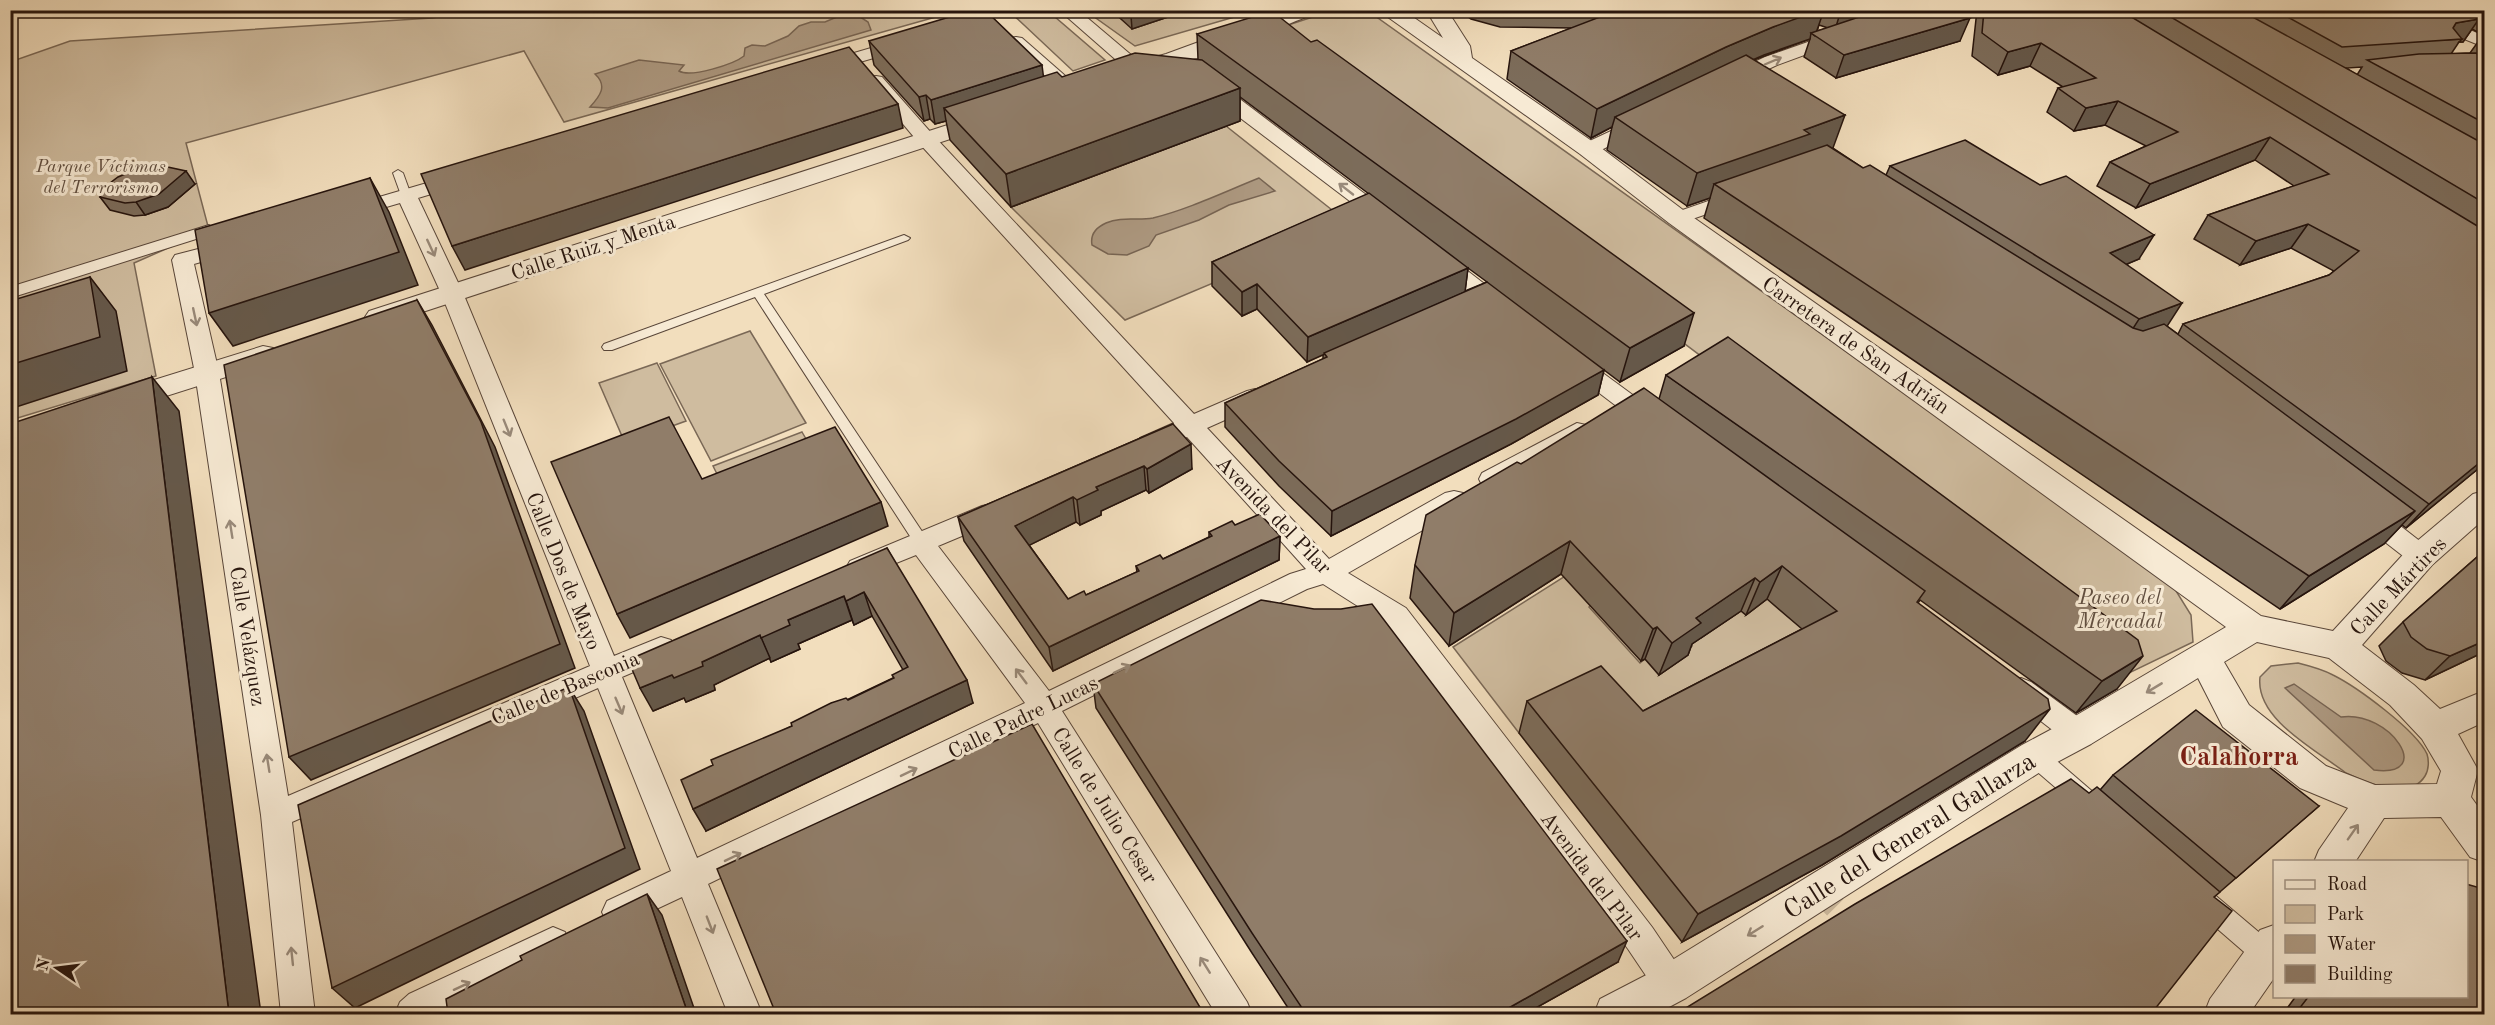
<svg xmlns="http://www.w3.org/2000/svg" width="2495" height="1025" viewBox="0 0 2495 1025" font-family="'Old Standard TT',serif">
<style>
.green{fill:#cfbc9f;stroke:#7a6856;stroke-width:1.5}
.water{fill:#ad9981;stroke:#776453;stroke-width:1.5}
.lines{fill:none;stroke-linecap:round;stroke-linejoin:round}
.pedestrian-tunnel{stroke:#c9b69a;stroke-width:23;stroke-dasharray:23 11;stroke-linecap:butt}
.service-casing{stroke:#594639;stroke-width:2}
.pedestrian-casing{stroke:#594639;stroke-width:2}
.minor-casing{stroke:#594639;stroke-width:2}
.tertiary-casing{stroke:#594639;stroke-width:2}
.service{fill:#f7ead4;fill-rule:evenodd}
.pedestrian{fill:#f7ead4;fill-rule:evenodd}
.minor{fill:#f7ead4;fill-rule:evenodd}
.tertiary{fill:#f7ead4;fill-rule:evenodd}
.wall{fill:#7c6c5a;stroke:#26140d;stroke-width:1.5;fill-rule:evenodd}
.shaded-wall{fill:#65584a;stroke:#26140d;stroke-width:1.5}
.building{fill:#907d69;stroke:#26140d;stroke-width:1.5}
.oneway{stroke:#998a7a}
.labels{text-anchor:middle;stroke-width:6;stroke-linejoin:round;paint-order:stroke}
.far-park-label{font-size:18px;font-style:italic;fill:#614f40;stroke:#f7ead4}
.street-label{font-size:21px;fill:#26140d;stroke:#f7ead4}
.park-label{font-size:21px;font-style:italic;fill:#614f40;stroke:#f7ead4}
.near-street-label{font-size:26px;fill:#26140d;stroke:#f7ead4}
.district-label{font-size:27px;font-weight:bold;fill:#7a1f14;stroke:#f7ead4}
</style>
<rect width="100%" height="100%" fill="#f2debd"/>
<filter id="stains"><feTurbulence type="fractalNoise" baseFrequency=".00333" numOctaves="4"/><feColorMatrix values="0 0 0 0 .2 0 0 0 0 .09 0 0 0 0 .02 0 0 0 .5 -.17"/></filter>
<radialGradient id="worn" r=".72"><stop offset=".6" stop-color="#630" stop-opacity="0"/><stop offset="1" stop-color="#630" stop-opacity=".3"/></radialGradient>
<g class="green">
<polygon points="477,11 957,11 564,122 524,51 186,143 209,230 134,263 156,376 11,420 10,62 70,41 432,18"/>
<polygon points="1009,11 1048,11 1105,60 1073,71"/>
<polygon points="1086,11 1255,11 1135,46"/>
<polygon points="1331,11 1368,11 2114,542 2173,586 2191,615 2193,642 2125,675 1520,220 1279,28"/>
<polygon points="1226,126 1351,225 1125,320 1011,207"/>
<polygon points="750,331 806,423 711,461 660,364"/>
<polygon points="657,363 686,421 625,443 599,383"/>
<polygon points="802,432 817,458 727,494 713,466"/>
<polygon points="1592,559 1593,603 1589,607 1640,663 1645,659 1659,675 1687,655 1683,651 1692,646 1689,642 1701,638 1741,611 1746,615 1809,567 1803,629 1631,742 1591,698 1519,733 1453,647"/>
<path d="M2298,663C2310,666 2322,669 2333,675C2357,687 2416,730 2427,754C2429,760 2429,770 2425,776C2409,802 2367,783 2346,773C2316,750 2255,719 2260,677L2271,666Z"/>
</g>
<g class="water">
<path d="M851,11L868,22L871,30L608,108L590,107C600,96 608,86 595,74L639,60L684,65L679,71C691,78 734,64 744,56L745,48L752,45L765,46L788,36L799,26L811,22H825Z"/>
<path d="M1259,178L1275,191L1229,205L1199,220L1156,235L1149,246L1127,255L1108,254L1092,245C1090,234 1097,227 1106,223C1122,216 1137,221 1153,218C1189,209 1224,192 1259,178Z"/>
<path d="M2294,684L2341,717C2390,710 2436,778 2374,770L2285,688Z"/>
</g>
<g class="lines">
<polyline class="pedestrian-tunnel" points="1819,891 1860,932"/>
<defs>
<g id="service">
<polygon points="398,170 403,173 411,195 410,197 402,197 401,195 393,173"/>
<polygon points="904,235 910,238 908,240 764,294 927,539 929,543 927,547 917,547 755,297 612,350 604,350 602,347 604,344"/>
</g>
<g id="pedestrian">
<polygon points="209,225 217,230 215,233 10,298 10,287"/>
<polygon points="2035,746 2043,749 2093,792 2097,799 2093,806 2085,809 2077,806 2027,763 2024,756 2027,749"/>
<polygon points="2207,893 2216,896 2274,945 2274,964 2267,967 2258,964 2198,912 2195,904 2198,896"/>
</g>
<g id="minor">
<polygon points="1059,10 1078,10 1143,65 1146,69 1143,73 1131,73"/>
<polygon points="2400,10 2424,10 2484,36 2484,47 2402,14"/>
<polygon points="1839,31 1845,32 1848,36 1845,40 1777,65 1737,84 1725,84 1722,80 1725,76 1765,57"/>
<polygon points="1016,37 1022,38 1078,87 1080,91 1078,95 1064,95 1010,46 1007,42 1010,38"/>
<polygon points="905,38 911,39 914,43 911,47 826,72 820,71 817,67 820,63"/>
<polygon points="876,76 882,77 933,135 1194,414 1247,391 1255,389 1263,391 1267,397 1263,403 1207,428 1329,559 1445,493 1454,491 1463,493 1467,500 1463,507 1348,573 1406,608 1652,927 1683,973 1688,984 1683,995 1671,1000 1659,995 1628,949 1386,624 1323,584 1307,589 1062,711 1247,1002 1252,1014 1216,1014 1038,723 708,884 762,1014 728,1014 682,897 618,927 607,923 602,912 607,901 671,871 598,688 292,822 315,1014 281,1014 261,815 195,373 172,260 175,255 233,240 240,241 244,246 240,251 194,264 219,373 288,796 590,666 441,293 400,203 352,217 345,215 342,211 345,207 461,173 468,175 471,179 468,183 418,198 463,293 614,656 661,637 671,640 675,648 671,656 622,677 697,858 1025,703 916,555 859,578 850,575 846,568 850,561 982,506 991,504 1000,506 1004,513 1000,520 938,546 1049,691 1290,574 1306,569 1187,437 1149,453 1140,450 1137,444 1140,438 1174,423 919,143 867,81 870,77"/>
<polygon points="1213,82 1220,84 1394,216 1397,220 1394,224 1387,226 1380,224 1206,92 1204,88 1206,84"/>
<polygon points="1641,117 1648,119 1651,123 1648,127 1595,153 1581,153 1578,149 1581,145"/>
<polygon points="1740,190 1747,192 1750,196 1747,200 1678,224 1671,222 1668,218 1671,214"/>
<polygon points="1439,253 1447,255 1509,303 1512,308 1509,313 1501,315 1493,313 1431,265 1428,260 1431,255"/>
<polygon points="1573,354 1581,357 1660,415 1664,421 1660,427 1652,429 1644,427 1565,367 1562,362 1565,357"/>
<polygon points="1577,423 1586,425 1589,431 1586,437 1500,485 1491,488 1482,485 1479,479 1482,473"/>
<polygon points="2367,505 2376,507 2430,549 2434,556 2430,563 2421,566 2412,563 2358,521 2354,514 2358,507"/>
<polygon points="2021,678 2031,682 2088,724 2093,733 2088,742 2078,745 2068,742 2011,698 2007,690 2011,682"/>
<polygon points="553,927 565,932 569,943 565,954 440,1014 395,1014 400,1002 409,994"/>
</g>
<g id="tertiary">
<path d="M1286,10H1317L1314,14C1282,26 1156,80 1130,74L1127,69L1130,64L1166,54Z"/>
<path d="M1378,10H1403L1443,38L1426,10H1447L1470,46L1472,58L1596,144L1687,213L2261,616L2333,631L2410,547L2473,494L2484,491V519L2432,565L2362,645L2414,685L2440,709L2484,691V722L2458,734L2478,770L2471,797L2484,815V862L2470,857L2441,817L2384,818L2355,862H2314L2319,850L2348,808L2300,788L2223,727L2198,678L2091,744L2048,767L1686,998L1656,1014H1594L1600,999L1656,970L2022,745L2065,722L2226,627L1669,223L1580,154ZM2257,642L2329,658L2390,705L2422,739L2441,771L2437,784L2375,785L2326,766L2249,705L2224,662Z"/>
<polygon points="988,112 996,114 1000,119 996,124 389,323 379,326 369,323 365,317 369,311"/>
<polygon points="263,346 273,348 277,355 273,362 119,411 109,408 104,401 109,394"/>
<polygon points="2274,925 2274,978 2249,1014 2204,1014 2210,999 2260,930"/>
</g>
</defs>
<use href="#service" class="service-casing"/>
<use href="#pedestrian" class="pedestrian-casing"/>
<use href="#minor" class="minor-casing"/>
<use href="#tertiary" class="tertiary-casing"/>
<use href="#service" class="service"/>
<use href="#pedestrian" class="pedestrian"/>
<use href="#minor" class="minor"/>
<use href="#tertiary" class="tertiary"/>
</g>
<g class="wall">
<polygon points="1111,10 1173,10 1174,15 1132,29"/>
<path d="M1459,10H1957L1960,41L1836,78L1804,57L1810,39L1754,60L1833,148L1863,168L1886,175L1890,166L2139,259L2127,264L2167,326L2178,334L2183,324L2329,275L2334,271L2291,248L2240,265L2194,239L2208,215L2294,186L2255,160L2136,208L2097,186L2110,162L2146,146L2105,125L2074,131L2047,112L2058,88L2063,87L2030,66L1998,75L1972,56L1977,10H2484V464L2406,528L2402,525L2384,544L2280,609L1704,218L1710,198L1687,206L1607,150L1612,127L1591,138L1507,79L1511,51L1572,28L1500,27L1471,19ZM1819,25L1828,28L1817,31ZM2472,29L2483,35L2470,53L2451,54L2459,42H2463ZM2362,67L2357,75L2346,68Z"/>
<path d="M1197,34L1684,346L1620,382L1604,370L1598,395L1511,444L1331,536L1279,486L1225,427V403L1323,359V354L1307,362L1257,309L1242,316L1212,286V262L1369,194L1240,97V121L1011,207L950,140L946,121L935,124L930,119L924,121L874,65L869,41L1044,76L1062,77L1198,59ZM1468,268L1487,282L1465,291Z"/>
<polygon points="195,184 168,207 145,215 134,216 110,210 100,197"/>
<polygon points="1666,375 2117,689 2076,713 1920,600 1918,603 2025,741 1822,865 1682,942 1519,733 1527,701 1643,711 1802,629 1767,599 1746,615 1741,611 1692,644 1688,655 1659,675 1645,659 1641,661 1561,574 1449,646 1410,598 1415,565 1521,464 1659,399"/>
<polygon points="1173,424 1192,469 1149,493 1146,490 1101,511 1101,515 1080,525 1076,522 1029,545 1068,599 1086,595 1137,572 1136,566 1163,559 1209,537 1209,532 1235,525 1280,536 1279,560 1053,671 964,541 958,517"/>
<polygon points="887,548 973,703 706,831 713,765 792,726 893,678 903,670 872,616 854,625 852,620 798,644 800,649 771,662 770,658 727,678 714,685 715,690 686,702 684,698 653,711"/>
<polygon points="2484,551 2484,652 2425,680 2402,673 2386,661 2379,646 2403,622"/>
<polygon points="1093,684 1618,962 1525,1014 1292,1014 1252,953 1096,708"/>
<polygon points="2113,775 2319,806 2214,897 2089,793 2100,790"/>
<polygon points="2296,996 2466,996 2484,1014 2283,1014"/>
</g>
<g class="shaded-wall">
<polygon points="1150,10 1173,10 1174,15 1132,29 1131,16"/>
<polygon points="1816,10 1824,10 1815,36 1811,33 1810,39 1764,55 1718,75 1615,117 1612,127 1591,138 1597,109 1726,47 1773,27"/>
<polygon points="1841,10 1889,10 1835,30"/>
<polygon points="1970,18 1960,41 1836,78 1844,55"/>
<polygon points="2479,19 2463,42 2459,42 2462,39 2444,40 2456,23"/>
<polygon points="2041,43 2030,66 1998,75 2008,52"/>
<polygon points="1042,65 1045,89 944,108 946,121 935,124 931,100"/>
<polygon points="1240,88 1240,121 1011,207 1006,174"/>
<polygon points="926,95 930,119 924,121 919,97"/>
<polygon points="2118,101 2105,125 2074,131 2086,108"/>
<polygon points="898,104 903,128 465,270 452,246"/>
<polygon points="1845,115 1833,148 1714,184 1710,198 1687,206 1697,173 1804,130"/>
<polygon points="2270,137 2255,160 2136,208 2150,184"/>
<polygon points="186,171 195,184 168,207 145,215 136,202"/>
<polygon points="370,178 389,212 418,285 233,346 209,313"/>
<polygon points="2308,224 2291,248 2240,265 2256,241"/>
<polygon points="2154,235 2139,259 2096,277 2110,253"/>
<polygon points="1468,268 1465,292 1307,362 1308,337"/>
<polygon points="90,277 116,311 127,371 10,409 10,365"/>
<polygon points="1257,284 1257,309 1242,316 1242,292"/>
<polygon points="417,300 432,325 495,447 575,668 311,780 289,757"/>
<polygon points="2182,303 2166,328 2123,344 2139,319"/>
<polygon points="1694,313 1684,346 1620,382 1630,348"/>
<polygon points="1604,370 1598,395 1511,444 1331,536 1332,511"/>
<polygon points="152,377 179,411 261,1014 229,1014"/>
<polygon points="1191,444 1192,469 1149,493 1147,469"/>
<polygon points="2484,459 2484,464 2406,528 2429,504"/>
<polygon points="1144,466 1146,490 1101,511 1101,515 1080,525 1077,500 1096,487"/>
<polygon points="1073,497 1076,522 1020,550 1015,526"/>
<polygon points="881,502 888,526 630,638 617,614"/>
<polygon points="2415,511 2384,544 2280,609 2309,576"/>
<polygon points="1280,536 1279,560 1053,671 1049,647"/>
<polygon points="1570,541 1561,574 1449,646 1454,613"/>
<polygon points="1782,566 1767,599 1746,615 1760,582"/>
<polygon points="1755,578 1741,611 1692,644 1688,655 1659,675 1672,643 1696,618"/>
<polygon points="864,592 872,616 854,625 846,601"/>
<polygon points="844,596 852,620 798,644 800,649 771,662 761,638 788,620"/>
<polygon points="1657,627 1645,659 1641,661 1653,629"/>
<polygon points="760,635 770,658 714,685 715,690 686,702 684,698 653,711 640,688 702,662"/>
<polygon points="2484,641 2484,652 2425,680 2450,656"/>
<polygon points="2143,656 2117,689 2076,713 2102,681"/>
<polygon points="967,680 973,703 706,831 693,809"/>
<polygon points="569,687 584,711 640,869 355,1008 332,988"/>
<polygon points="2050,709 2025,741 1822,865 1682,942 1698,914"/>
<polygon points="647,894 662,915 696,1014 688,1014"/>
<polygon points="1627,941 1618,962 1525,1014 1498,1014"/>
</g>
<g class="building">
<polygon points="973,10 985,10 1042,65 931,100 926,95 919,97 869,41"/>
<polygon points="1124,10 1150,10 1131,16"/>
<polygon points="1618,10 1820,10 1773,27 1726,47 1597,109 1511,51"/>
<polygon points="1880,10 1957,10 1970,18 1844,55 1811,33"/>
<polygon points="1984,10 2120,10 2484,230 2484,459 2429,504 2183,324 2329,275 2359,251 2308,224 2256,241 2208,215 2329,174 2270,137 2150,184 2110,162 2178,132 2118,101 2086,108 2058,88 2096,78 2041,43 2008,52 1982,33"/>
<polygon points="2159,10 2240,10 2484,144 2484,203"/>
<polygon points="2275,10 2458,10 2479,19 2456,23 2453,28 2462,39 2342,47"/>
<polygon points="1272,11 1311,42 1317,40 1694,313 1630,348 1197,34"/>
<polygon points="849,47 898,104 452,246 421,174"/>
<polygon points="1135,53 1202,60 1240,88 1006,174 944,108 1057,72 1062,77"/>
<polygon points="2476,53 2484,58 2484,123 2367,60 2419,54"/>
<polygon points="1746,55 1845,115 1804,130 1810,134 1697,173 1615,117"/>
<polygon points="1965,140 2040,185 2066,176 2154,235 2110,253 2182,303 2139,319 1890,166"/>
<polygon points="1827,145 1863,168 1870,165 2133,328 2143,331 2164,324 2415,511 2309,576 1714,184"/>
<polygon points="163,166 186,171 159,194 136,202 125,203 100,197 110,183 118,177 140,168"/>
<polygon points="370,178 399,252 209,313 195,230"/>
<polygon points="1369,193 1468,268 1308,337 1257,284 1242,292 1212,262"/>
<polygon points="90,277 100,337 10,365 10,301"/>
<polygon points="1487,282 1604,370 1516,419 1332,511 1279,461 1225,403 1327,357 1324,353"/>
<polygon points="417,300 481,422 560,644 289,757 224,365"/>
<polygon points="1728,337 2138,640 2143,656 2102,681 1666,375"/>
<polygon points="152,377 229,1014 10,1014 10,424"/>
<polygon points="1644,388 1925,591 1917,602 2048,699 2050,709 1841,836 1698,914 1527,701 1601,666 1643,711 1837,611 1782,566 1760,582 1755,578 1696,618 1701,623 1672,643 1657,627 1653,629 1570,541 1454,613 1415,565 1426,515 1517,462 1521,464"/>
<polygon points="669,417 702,479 835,427 881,502 617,614 551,462"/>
<polygon points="1173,424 1191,444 1147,469 1144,466 1096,487 1098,490 1077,500 1073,497 1015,526 1068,599 1084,591 1086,595 1139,571 1136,566 1160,555 1163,559 1212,536 1209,532 1232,521 1235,525 1260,514 1280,536 1049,647 958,517"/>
<polygon points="887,548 967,680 693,809 681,780 713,765 711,760 792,726 791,723 831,703 846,698 848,700 894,678 892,675 908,667 864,592 846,601 844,596 788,620 790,625 761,638 760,635 702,662 703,666 674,678 672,675 640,688 628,660"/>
<polygon points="2484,551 2484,641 2450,656 2427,649 2411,637 2403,622"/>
<polygon points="1261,600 1314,609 1341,609 1372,604 1627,941 1498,1014 1306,1014 1252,933 1093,684"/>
<polygon points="569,687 625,848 332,988 298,805"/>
<polygon points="2196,710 2319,806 2236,878 2113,775"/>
<polygon points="1032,724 1204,1014 776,1014 717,869"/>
<polygon points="2071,779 2089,793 2097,787 2220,892 2214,897 2232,911 2151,1014 1676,1014 1855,904"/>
<polygon points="2466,884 2484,889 2484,1014 2295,1014 2309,996 2466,996"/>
<polygon points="647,894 688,1014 448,1014 446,999 522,960 520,956"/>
</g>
<defs><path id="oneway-shaft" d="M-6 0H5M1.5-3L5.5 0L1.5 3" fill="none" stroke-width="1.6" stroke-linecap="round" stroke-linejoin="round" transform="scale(1.5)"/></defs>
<g class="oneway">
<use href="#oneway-shaft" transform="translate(1773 61) rotate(-23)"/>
<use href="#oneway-shaft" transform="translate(1346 189) rotate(-142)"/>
<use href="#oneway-shaft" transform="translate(431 248) rotate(65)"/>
<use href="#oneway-shaft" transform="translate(195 317) rotate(78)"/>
<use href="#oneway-shaft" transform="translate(507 428) rotate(68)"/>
<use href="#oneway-shaft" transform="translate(231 529) rotate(-99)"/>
<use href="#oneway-shaft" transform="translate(1122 669) rotate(-26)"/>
<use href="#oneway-shaft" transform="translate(1021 676) rotate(-127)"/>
<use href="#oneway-shaft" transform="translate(2154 688) rotate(149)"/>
<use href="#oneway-shaft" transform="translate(619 706) rotate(67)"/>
<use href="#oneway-shaft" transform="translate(268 763) rotate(-99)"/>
<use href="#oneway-shaft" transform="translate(909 772) rotate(-26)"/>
<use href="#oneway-shaft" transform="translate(2353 832) rotate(-55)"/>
<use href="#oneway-shaft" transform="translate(733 857) rotate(-26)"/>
<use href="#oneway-shaft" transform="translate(710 925) rotate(69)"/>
<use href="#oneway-shaft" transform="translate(1755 931) rotate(148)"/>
<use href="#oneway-shaft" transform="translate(292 956) rotate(-96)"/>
<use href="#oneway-shaft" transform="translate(1205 965) rotate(-122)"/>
<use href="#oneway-shaft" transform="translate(462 986) rotate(-25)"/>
</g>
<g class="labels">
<g class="far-park-label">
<text x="101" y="172">Parque Víctimas<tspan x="101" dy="21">del Terrorismo</tspan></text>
</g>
<g class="street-label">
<text transform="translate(593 247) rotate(-18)" y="7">Calle Ruiz y Menta</text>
<text transform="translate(1856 345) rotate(35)" y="7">Carretera de San Adrián</text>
<text transform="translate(1274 515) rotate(46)" y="7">Avenida del Pilar</text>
<text transform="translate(564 571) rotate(68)" y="7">Calle Dos de Mayo</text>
<text transform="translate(2398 586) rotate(-46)" y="7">Calle Mártires</text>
<text transform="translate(248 636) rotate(81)" y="7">Calle Velázquez</text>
<text transform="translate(565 688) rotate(-23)" y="7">Calle de Basconia</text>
<text transform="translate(1023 717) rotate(-26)" y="7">Calle Padre Lucas</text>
<text transform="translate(1105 805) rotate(58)" y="7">Calle de Julio Cesar</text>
<text transform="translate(1592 876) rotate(53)" y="7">Avenida del Pilar</text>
</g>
<g class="park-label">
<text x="2120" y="604">Paseo del<tspan x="2120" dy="24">Mercadal</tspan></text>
</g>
<g class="near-street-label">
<text transform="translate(1909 835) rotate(-32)" y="9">Calle del General Gallarza</text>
</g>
<g class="district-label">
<text x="2239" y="765">Calahorra</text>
</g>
</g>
<rect width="2495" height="1025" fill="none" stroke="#f2debd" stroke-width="36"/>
<rect x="12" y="12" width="2471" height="1001" fill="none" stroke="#26140d" stroke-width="3"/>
<rect x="18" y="18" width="2459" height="989" fill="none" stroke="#26140d" stroke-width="1.5"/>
<rect x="2273" y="860" width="195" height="138" fill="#f7ead4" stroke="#a39484" stroke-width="1.5"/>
<rect x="2285" y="880" width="30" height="9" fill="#f7ead4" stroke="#a39484" stroke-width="1.5"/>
<text x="2327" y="890" font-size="18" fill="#26140d">Road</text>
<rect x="2285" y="905" width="30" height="18" fill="#cfbc9f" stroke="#a39484" stroke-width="1.5"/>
<text x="2327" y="920" font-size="18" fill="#26140d">Park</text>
<rect x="2285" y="935" width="30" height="18" fill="#ad9981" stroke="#a39484" stroke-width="1.5"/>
<text x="2327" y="950" font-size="18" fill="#26140d">Water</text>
<rect x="2285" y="965" width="30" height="18" fill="#907d69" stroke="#a39484" stroke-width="1.5"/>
<text x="2327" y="980" font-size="18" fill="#26140d">Building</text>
<g transform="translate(57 968) rotate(284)" stroke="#f7ead4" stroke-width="4.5" paint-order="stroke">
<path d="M0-4.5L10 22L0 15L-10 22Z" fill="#26140d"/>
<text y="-9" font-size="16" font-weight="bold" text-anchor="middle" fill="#26140d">N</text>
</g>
<rect width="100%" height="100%" filter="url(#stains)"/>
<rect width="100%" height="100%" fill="url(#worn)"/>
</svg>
